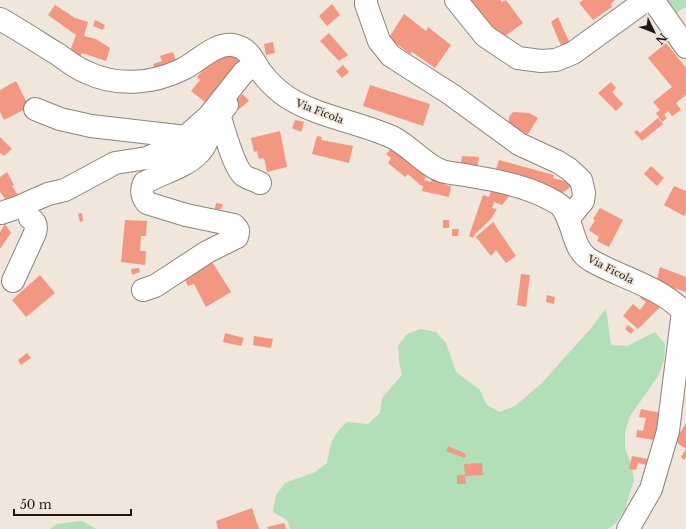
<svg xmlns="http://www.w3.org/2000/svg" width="686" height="529" viewBox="0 0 686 529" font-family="'Libre Baskerville',serif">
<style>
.green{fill:#b2deb8}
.building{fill:#f19782}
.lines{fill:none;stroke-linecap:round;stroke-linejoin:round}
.minor-casing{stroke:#8e847b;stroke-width:24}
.major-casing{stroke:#8e847b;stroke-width:24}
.minor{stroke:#fff;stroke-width:22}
.major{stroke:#fff;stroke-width:22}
.labels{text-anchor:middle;stroke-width:3.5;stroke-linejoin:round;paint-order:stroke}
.street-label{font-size:10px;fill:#1d1a16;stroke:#f0e6dc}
</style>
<rect width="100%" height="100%" fill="#f0e6dc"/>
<g class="green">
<polygon points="664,0 686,0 686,8 683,8 674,15"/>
<path d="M606,308L611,345L627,346L655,332L665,344L664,360L658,376L630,416L625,432V449L631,463L634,479L625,510L615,524L608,529H290L287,520L273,512L276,495L285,483L315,472L327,463C331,443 331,437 347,422L368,424L380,413L382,398L402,375L399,361L398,346L407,334L421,329L436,332L446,343L456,372L480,390L486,404L499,412L515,406L542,383L592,327Z"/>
<polygon points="82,521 96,529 50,529 57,524"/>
</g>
<g class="building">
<polygon points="465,0 500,0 502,2 506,0 523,23 500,40"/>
<polygon points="583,0 615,0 611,4 612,7 593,20 579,3"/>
<polygon points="332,4 340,15 327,26 319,16"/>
<polygon points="55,5 75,18 88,22 84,36 96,39 110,48 106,61 82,53 80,58 69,54 76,35 48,15"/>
<polygon points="404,14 426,31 428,27 451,45 435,68 412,52 410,54 389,38"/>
<polygon points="558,17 570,44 562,48 551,22"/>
<polygon points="95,20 105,25 103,30 93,26"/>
<polygon points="329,33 348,55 339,61 320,41"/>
<polygon points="273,42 275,53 266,55 264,44"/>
<polygon points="666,43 686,68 686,95 676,103 681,110 672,116 668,111 664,115 667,118 662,122 656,113 660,110 653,102 672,87 648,58"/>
<polygon points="230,50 241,59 205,102 191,91 200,80 197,77 207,66"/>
<polygon points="173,52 178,68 157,73 153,64 162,61 160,56"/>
<polygon points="343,65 349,72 342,78 336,71"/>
<polygon points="16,81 29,107 4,120 0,112 0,90"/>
<polygon points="611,82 616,88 612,92 623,104 616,111 598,93"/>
<polygon points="370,85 430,104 423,126 363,106"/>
<polygon points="243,94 249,101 238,110 233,104"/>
<polygon points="513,112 529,113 538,118 528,134 508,132 509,117"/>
<polygon points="658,118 663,124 642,141 634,132 637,130 640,133"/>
<polygon points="295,120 304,122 301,132 292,128"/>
<polygon points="280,131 287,167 267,172 264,158 259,159 257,151 254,152 251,138"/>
<polygon points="317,136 322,137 321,140 353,146 349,163 312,154"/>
<polygon points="0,137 12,149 4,156 1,153 0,154"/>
<polygon points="392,148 425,167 421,172 426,178 424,180 431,182 433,175 446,179 445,185 451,186 449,197 422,191 423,186 420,185 408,174 405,177 388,163 391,158 386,154"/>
<polygon points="462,156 479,157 477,169 460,168"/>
<polygon points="499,160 554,175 553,178 564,181 567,174 577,182 560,195 495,172"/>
<polygon points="651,166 664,178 657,186 644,174"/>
<polygon points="7,172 14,185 12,186 20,198 10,205 0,192 0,177"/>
<polygon points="674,186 686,191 686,212 684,216 664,205"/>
<polygon points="492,188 510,195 502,205 494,202 492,208 497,209 491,219 475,234 473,238 469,236 483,195 489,197"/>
<polygon points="216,203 223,204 221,209 215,209"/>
<polygon points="600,208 623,220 609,247 597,241 599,237 589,230 595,220 593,219"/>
<polygon points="82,213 83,221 80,222 78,214"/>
<polygon points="125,220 147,221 146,236 141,236 140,251 146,251 145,265 121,262"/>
<rect x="443" y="220" width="6" height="8"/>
<polygon points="493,222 516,256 506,263 496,250 491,256 476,237"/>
<polygon points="5,224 11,233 0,249 0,232"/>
<polygon points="452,229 459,229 458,236 452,236"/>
<polygon points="211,260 231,292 206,307 194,284 188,286 184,278"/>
<polygon points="660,267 686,277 686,292 670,287 668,294 655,288"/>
<polygon points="139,268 140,272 132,275 131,269"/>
<polygon points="521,274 530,275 526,307 517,305"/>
<polygon points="40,275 55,293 26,317 12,300"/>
<polygon points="547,295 555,297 554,304 546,302"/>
<polygon points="642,296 653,296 650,301 660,307 638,329 623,316 633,304 640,310 646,302 640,298"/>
<polygon points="628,325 634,330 631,334 625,329"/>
<polygon points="225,333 244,338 241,346 223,342"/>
<polygon points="254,336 273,339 271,348 253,345"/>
<polygon points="27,353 31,358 21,365 18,360"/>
<polygon points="641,409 661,413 654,440 636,437 637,430 643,431 646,418 639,417"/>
<polygon points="686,423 686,457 684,460 681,457 686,449 676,442 675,441"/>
<polygon points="448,446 466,454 465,458 446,451"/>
<polygon points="632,456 648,459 646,465 638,463 636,470 629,469"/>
<polygon points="482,463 483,475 465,476 466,484 457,484 457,475 465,475 464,464"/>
<polygon points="252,508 259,529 218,529 216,521"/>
<polygon points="284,523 286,529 268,529 267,527"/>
</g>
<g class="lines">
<defs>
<g id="minor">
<polyline points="366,0 366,4 379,41 391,56 452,95 519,144 558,162 569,169 581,180 584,193 583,201 568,219"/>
<polyline points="456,0 485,36 518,58 541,61 556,60 573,53 646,0"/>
<path d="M0,19C20,30 39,43 59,55C67,61 76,68 86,72C117,87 153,84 183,69C199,61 214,43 233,45C250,48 253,61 261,72C268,81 278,91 287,97C318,117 359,122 392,137C409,145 426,166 442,171C452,174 461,174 470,176C496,180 521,185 544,196C549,199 557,202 561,206C575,223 571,250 592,261C622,278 658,286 683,311L668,431L651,489L628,529"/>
<path d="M227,105L222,111L220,118C225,132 233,165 243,175C246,178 255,180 260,183"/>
<polyline points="35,109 60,119 91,126 186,137"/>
<polyline points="1,213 16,208 48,194 65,190 115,163 147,158 176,145 209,116 243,73 255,63"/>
<path d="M13,281L35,233C37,226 36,222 30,218"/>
<path d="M143,290L155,286L207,252L237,237C239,231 239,230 234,225L186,215L147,203C141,196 141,190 144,183C175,166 215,162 209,116"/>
</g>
<polyline id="major" points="653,0 686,47"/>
</defs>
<use href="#minor" class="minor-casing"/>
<use href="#major" class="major-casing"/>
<use href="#minor" class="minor"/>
<use href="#major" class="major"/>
</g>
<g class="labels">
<g class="street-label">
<text transform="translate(320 111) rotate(21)" y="4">Via Ficola</text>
<text transform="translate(611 269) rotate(27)" y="4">Via Ficola</text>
</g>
</g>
<g transform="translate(654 32) rotate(133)" stroke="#f0e6dc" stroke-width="3" paint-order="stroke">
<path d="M0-3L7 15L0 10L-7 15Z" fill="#1d1a16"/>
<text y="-6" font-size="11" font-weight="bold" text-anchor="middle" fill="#1d1a16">N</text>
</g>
<path d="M14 509v6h117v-6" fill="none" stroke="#1d1a16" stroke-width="2"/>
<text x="20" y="509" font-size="12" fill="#1d1a16" stroke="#f0e6dc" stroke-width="3" paint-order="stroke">50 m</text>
</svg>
